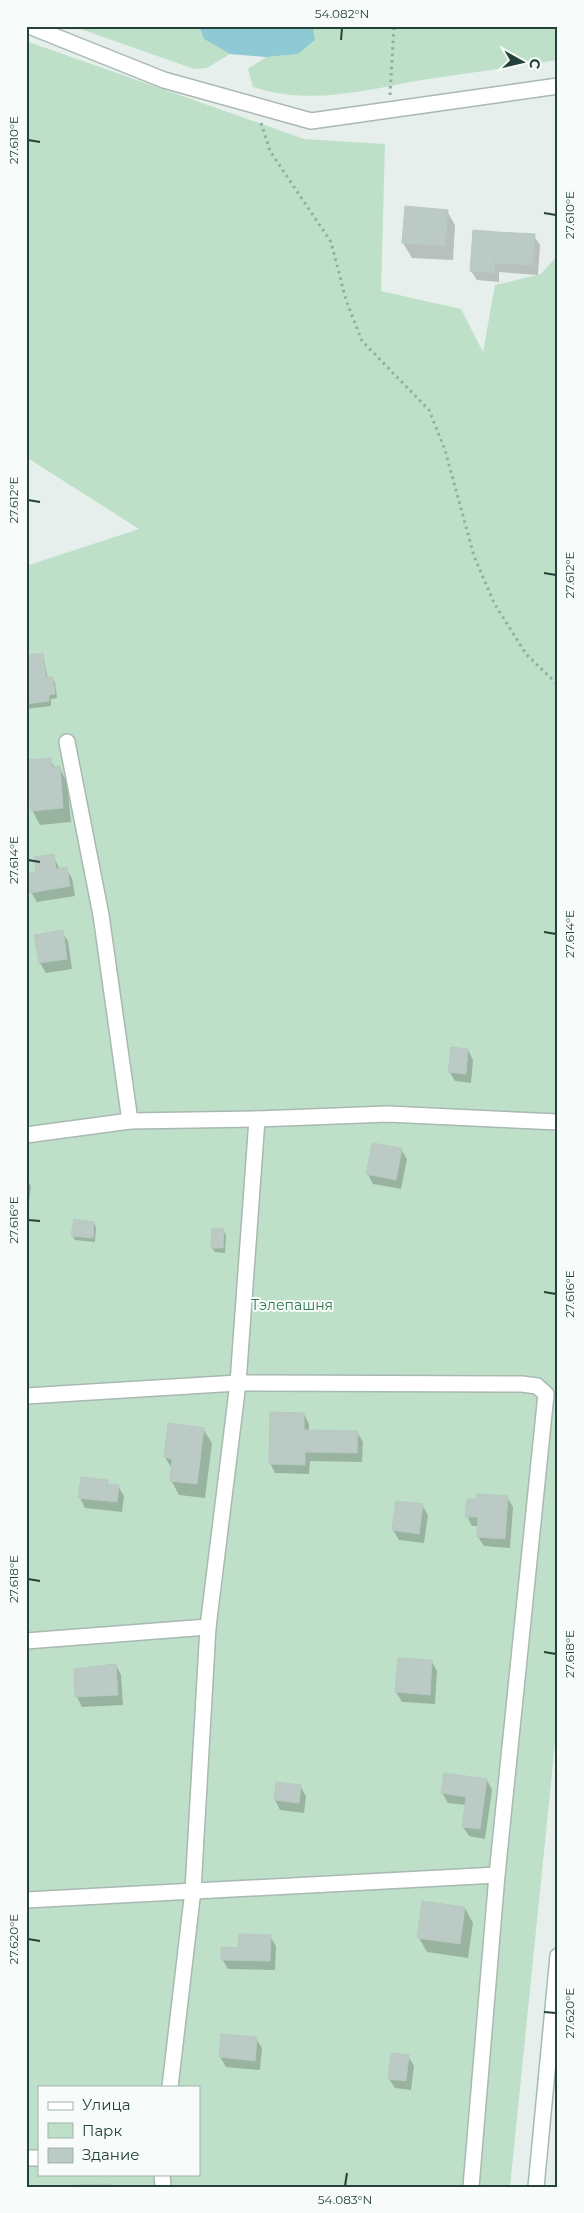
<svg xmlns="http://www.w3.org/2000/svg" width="584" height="2213" viewBox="0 0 584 2213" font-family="Montserrat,sans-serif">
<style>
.green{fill:#bfe0c8;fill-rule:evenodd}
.water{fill:#8ec9d4}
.shadow{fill:#0003}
.building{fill:#bbcac4;stroke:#b8c9c2}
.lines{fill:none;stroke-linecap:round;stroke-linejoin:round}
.street-casing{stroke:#a8b8b2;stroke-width:18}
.secondary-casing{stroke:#a4bbb3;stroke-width:18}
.path{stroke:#86b3a5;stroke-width:3;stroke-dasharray:2.5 4;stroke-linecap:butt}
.street{stroke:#fff;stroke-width:15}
.secondary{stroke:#fff;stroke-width:15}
.ticks{fill:none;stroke:#24423a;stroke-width:2}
.labels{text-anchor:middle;stroke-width:4;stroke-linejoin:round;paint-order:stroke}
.park-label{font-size:14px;fill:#2d7a4b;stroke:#f7fbf9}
.neatline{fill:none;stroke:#24423a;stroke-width:2}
.ticks-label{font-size:12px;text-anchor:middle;fill:#24423a}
</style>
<rect width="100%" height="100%" fill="#e6efeb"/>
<g class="green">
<polygon points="72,26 199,26 204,39 230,54 207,68 194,69"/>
<path d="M313,26H558V60C513,67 467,73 422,80C366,90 309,106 253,87L248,69L266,57L298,54L315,40Z"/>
<path d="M26,41L304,139L385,144L381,291L461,309L483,352L495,285L541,274L558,255V1714L510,2187H26V566L139,529L26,457ZM39,2087H199V2174H39Z"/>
</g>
<polygon class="water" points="199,26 313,26 315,40 298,54 266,57 230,54 204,39"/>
<g class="shadow">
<polygon points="406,208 447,211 455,225 453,260 412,258 403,243"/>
<polygon points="474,231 534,236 540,245 538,275 499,272 499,282 477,280 471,271"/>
<polygon points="43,654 48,679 52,678 55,682 57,698 51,699 51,706 26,709 26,656"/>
<polygon points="50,759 55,768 59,767 67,782 71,822 40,825 32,810"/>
<polygon points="53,855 60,870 66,869 72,878 75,896 37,902 31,892 38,873"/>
<polygon points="62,932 68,941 72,969 46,973 40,963 36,936"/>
<polygon points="468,1050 473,1060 471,1083 455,1081 449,1071"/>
<polygon points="401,1149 407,1159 401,1189 373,1184 368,1174"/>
<polygon points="26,1178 31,1186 28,1212 26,1212"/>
<polygon points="94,1223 96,1227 95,1242 75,1240 73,1236"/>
<polygon points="223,1230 226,1235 225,1253 215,1252 212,1248"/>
<polygon points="304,1414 309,1424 309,1431 357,1432 363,1442 362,1462 310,1461 309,1474 275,1473 270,1463"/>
<polygon points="203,1429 212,1443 205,1498 179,1495 171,1480 172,1469 165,1457"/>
<polygon points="107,1481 109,1485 118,1486 124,1496 122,1512 85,1508 80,1498"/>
<polygon points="507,1497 513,1507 510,1548 484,1546 478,1537 479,1526 472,1526 467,1516"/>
<polygon points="397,1502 422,1505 428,1515 424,1543 399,1540 393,1530"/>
<polygon points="432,1662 437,1671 435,1704 402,1702 396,1692"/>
<polygon points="116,1665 121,1675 123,1705 82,1707 77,1697 75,1670"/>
<polygon points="487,1780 492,1790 485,1839 469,1836 463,1827 466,1805 448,1803 442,1793"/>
<polygon points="300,1786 306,1796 304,1813 280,1810 275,1800"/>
<polygon points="465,1908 473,1923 468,1958 427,1952 419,1938"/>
<polygon points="270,1936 276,1946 275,1970 228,1969 222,1959 239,1949"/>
<polygon points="256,2039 262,2048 260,2070 226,2067 220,2057"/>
<polygon points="408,2056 414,2066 411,2090 395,2088 389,2079"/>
</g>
<g class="building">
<polygon points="405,206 448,210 445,246 402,243"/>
<polygon points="473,230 497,232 494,273 470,271"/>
<polygon points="497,232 535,234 533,265 495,263"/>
<polygon points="43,653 46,677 53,677 55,694 49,695 49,701 26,704 26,655"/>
<polygon points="51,758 52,767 60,766 63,808 31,811 26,760"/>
<polygon points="54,854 56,869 67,867 70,886 30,893 27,873 36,872 34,857"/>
<polygon points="63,930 67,959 39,963 34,935"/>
<polygon points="451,1047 468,1049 466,1074 448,1072"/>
<polygon points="372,1143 402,1148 396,1180 366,1174"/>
<polygon points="74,1219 94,1222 93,1238 71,1236"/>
<polygon points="212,1228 224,1229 223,1248 211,1248"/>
<polygon points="270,1412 304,1413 304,1430 358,1431 357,1453 305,1452 305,1465 269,1464"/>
<polygon points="168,1423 204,1428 197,1484 170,1481 172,1459 164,1457"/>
<polygon points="81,1477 108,1480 107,1484 119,1485 117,1502 78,1498"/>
<polygon points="477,1494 508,1496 505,1539 477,1537 478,1517 465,1517 467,1499 476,1499"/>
<polygon points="396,1501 423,1504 419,1534 392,1530"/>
<polygon points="398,1658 432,1660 430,1695 395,1692"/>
<polygon points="116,1664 118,1695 75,1697 74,1669"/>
<polygon points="444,1773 487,1779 480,1829 462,1827 466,1797 441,1793"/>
<polygon points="276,1782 301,1785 299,1803 274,1800"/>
<polygon points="422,1901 465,1907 460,1944 417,1938"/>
<polygon points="239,1934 271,1935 270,1961 221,1960 221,1947 238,1948"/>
<polygon points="221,2034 257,2037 255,2061 219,2057"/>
<polygon points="391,2053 409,2055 406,2081 388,2079"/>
<polygon points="110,2184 110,2187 79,2187 78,2185"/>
</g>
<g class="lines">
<defs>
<g id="street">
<polyline points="29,26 164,80 311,121 558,86"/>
<polyline points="67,742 101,915 130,1121"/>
<polyline points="26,1135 130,1121 257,1119 388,1114 558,1122"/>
<polyline points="26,1396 238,1383 522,1384 537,1386 546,1394 497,1875"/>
<polyline points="26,1641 208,1627"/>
<polyline points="26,1900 497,1875 471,2187"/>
<polyline points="170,2087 193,1890 208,1627 238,1383 257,1119"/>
<polyline points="26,2158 39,2158"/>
<polyline points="162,2174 163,2187"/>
</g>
<polyline id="secondary" points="536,2187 558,1956"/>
</defs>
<use href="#street" class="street-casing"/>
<use href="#secondary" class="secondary-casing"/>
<g class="path">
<polyline points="390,95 394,26"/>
<polyline points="261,123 270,151 331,242 346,300 362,341 429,410 445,450 474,556 494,603 526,654 558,685"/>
</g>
<use href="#street" class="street"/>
<use href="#secondary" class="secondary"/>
</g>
<path class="ticks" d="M341,40L342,28M28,140L40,142M544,213L556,215M28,500L40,502M544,573L556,575M28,860L40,862M544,932L556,934M28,1220L40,1221M544,1292L556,1294M28,1579L40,1581M544,1652L556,1654M28,1939L40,1941M544,2012L556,2013M345,2186L347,2173"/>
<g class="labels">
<g class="park-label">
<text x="292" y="1310">Тэлепашня</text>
</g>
</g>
<rect width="584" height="2213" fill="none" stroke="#f7fbf9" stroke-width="55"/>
<rect x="38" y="2086" width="162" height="90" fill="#f7fbf9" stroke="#a3b1ad"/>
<rect x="48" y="2102" width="25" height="8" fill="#ffffff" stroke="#a3b1ad"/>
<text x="82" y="2110" font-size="15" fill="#24423a">Улица</text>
<rect x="48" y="2123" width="25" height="15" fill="#bfe0c8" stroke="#a3b1ad"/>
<text x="82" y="2136" font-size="15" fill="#24423a">Парк</text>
<rect x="48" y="2148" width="25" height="15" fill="#bbcac4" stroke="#a3b1ad"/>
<text x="82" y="2160" font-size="15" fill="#24423a">Здание</text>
<g transform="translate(522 62) rotate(98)" stroke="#f7fbf9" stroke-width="4" paint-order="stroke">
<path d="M0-4L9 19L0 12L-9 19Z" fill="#24423a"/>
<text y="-8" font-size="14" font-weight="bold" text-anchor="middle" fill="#24423a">С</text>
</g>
<rect x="28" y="28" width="528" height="2158" class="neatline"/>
<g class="ticks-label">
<text x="342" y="18">54.082°N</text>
<text transform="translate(14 140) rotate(-90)" y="4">27.610°E</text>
<text transform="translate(570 215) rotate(-90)" y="4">27.610°E</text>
<text transform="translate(14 500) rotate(-90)" y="4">27.612°E</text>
<text transform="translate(570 575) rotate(-90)" y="4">27.612°E</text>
<text transform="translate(14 860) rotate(-90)" y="4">27.614°E</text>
<text transform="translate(570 934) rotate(-90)" y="4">27.614°E</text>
<text transform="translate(14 1220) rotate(-90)" y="4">27.616°E</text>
<text transform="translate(570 1294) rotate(-90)" y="4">27.616°E</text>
<text transform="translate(14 1579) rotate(-90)" y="4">27.618°E</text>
<text transform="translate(570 1654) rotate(-90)" y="4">27.618°E</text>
<text transform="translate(14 1939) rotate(-90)" y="4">27.620°E</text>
<text transform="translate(570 2013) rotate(-90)" y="4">27.620°E</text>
<text x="345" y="2204">54.083°N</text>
</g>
</svg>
